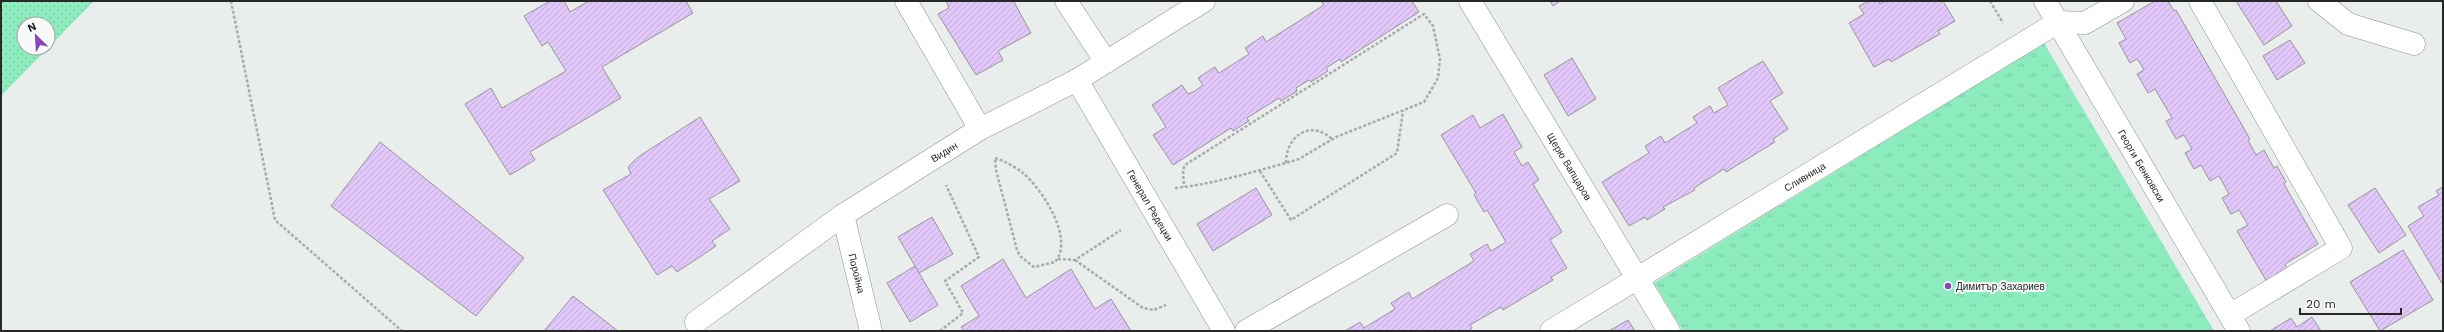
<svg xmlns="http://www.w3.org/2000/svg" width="2444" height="332" viewBox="0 0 2444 332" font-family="'Work Sans',sans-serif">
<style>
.grass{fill:url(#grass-dots);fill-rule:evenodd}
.park{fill:url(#park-tufts)}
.building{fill:url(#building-hatch);stroke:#979699}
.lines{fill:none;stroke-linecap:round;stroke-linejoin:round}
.minor-casing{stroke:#8f9290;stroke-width:23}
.path{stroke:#a8aba9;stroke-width:2.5;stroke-dasharray:3 2;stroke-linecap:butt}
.minor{stroke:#fff;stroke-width:22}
.poi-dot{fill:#8a45b9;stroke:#f7faf8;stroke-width:1.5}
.labels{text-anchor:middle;stroke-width:4;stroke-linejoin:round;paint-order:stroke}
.street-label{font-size:10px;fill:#262727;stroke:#f7faf8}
.poi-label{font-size:10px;fill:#262727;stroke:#f7faf8;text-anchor:start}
</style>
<defs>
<pattern id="grass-dots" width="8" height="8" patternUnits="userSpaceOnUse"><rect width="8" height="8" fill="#8cecbe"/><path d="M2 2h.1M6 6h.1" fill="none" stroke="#79caa3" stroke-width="1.8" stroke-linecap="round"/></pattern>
<pattern id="park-tufts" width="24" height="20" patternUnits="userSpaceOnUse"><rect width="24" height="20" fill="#8cecbe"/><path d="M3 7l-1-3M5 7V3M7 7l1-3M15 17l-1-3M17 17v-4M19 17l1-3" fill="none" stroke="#79caa3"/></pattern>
<pattern id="building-hatch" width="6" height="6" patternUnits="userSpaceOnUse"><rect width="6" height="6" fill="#e2c7fa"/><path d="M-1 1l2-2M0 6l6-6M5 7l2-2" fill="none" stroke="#c2abd6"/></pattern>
</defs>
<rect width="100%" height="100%" fill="#e9edeb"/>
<path class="grass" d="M1,1H94L1,96ZM24,24H48V48H24Z"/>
<polygon class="park" points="2044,43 2214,331 1683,331 1654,283"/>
<g class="building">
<polygon points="550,1 564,1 570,12 589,1 686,1 693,13 602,67 621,98 530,152 535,160 510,175 465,104 491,88 502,108 566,71 548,42 542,46 524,16"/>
<polygon points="946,1 1016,1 1014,2 1031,33 998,51 1003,60 976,75 938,14 949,8"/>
<polygon points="1321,1 1412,1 1419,12 1341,62 1340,59 1326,68 1328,71 1311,82 1309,80 1296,88 1297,91 1281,101 1279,98 1247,118 1249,121 1233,131 1231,128 1173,165 1153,135 1166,127 1152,105 1182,85 1188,94 1195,91 1203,85 1198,78 1215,67 1219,73 1249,54 1245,48 1263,36 1266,42 1324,5"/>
<polygon points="1550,1 1560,1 1553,6"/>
<polygon points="1869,1 1879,1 1880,4 1885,1 1943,1 1955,21 1938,31 1940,34 1891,62 1889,59 1874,67 1849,23 1864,14 1859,6"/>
<polygon points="2155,1 2168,1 2174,11 2176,10 2250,139 2248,140 2256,155 2264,150 2274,168 2277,166 2286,182 2284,184 2318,244 2285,264 2288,270 2267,282 2237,231 2248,225 2239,210 2231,214 2222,198 2229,194 2219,176 2210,181 2201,165 2194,169 2185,153 2192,149 2184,135 2176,139 2166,121 2172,118 2155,89 2148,93 2137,74 2144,70 2140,63 2137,59 2130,63 2119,43 2126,39 2117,23"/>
<polygon points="2236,1 2276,1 2292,26 2264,45"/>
<polygon points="2290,40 2305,63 2277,80 2263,56"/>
<polygon points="1572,58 1596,99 1568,116 1544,75"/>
<polygon points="1763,61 1783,93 1770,101 1788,129 1773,139 1775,142 1726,172 1724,169 1694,188 1695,190 1663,207 1665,209 1647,220 1645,217 1629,226 1602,182 1649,153 1645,146 1661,136 1665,143 1697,123 1693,117 1710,106 1714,113 1728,105 1718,88"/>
<polygon points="1503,114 1522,147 1514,152 1522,166 1528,162 1539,180 1533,184 1562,232 1550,240 1567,268 1551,277 1553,280 1503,310 1501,307 1470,325 1472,328 1468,331 1345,331 1360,322 1364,328 1395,309 1391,303 1409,292 1412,299 1474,261 1470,254 1487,244 1491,251 1506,242 1487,210 1484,212 1474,195 1476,193 1441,135 1473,115 1480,128"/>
<polygon points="700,117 740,181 709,199 730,229 712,241 716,246 677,272 672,266 657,275 603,190 631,174 628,167 638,157"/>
<polygon points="380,142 524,258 476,316 331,206"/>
<polygon points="2443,187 2443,285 2408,226 2424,216 2418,207 2439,195 2436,191"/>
<polygon points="1256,188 1272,215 1213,251 1197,224"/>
<polygon points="2375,188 2406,235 2379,253 2348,205"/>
<polygon points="932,217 953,254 919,273 898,237"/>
<polygon points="2403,250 2433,300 2380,331 2350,282"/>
<polygon points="1003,259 1026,298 1071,269 1095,309 1111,299 1131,331 964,331 961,327 979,316 961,286"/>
<polygon points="915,266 938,305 910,322 887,283"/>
<polygon points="573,296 618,331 544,331"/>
<polygon points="2312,317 2321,331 2270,331 2291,318 2297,327"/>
<polygon points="1628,320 1635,331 1609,331"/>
</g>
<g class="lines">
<defs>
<g id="minor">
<polyline points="906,1 980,129"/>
<polyline points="1066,1 1106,62"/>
<path id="s1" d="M1470,1L1669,331"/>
<path id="s2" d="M2045,1L2239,331"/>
<polyline points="2200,1 2341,248 2230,315"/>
<polyline points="2319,1 2348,24 2414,44"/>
<path id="s3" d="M1077,80L1224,331"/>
<path id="s4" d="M843,215L871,331"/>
<path id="s5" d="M696,322L843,215L980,129L1077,80L1204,1"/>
<polyline points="1246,331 1447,215"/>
<path id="s6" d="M1551,331L2058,22L2085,23L2123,1"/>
</g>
</defs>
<use href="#minor" class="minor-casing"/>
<g class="path">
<polyline points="231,1 275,220 402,331"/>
<polyline points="1990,1 2003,23"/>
<path d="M995,158C1005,161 1015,167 1023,173C1042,189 1075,239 1055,262L1034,267L1020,256L1017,250L996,170Z"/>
<path d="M1286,163C1286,136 1310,119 1332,139"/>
<polyline points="1260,171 1291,220 1397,153 1403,111"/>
<path d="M1175,188C1213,184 1249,173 1286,163L1299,159L1336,137L1424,102L1438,78L1440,59L1433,26L1424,14L1185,165L1183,170L1184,187"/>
<polyline points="1058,259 1075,260 1121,230"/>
<polyline points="1075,260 1143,308 1154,310 1166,305"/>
<polyline points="940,331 963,313 945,281 979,257 946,185"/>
</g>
<use href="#minor" class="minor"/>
</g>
<circle class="poi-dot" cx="1948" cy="286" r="4"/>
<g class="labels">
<g class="street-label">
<text dy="4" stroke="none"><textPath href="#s5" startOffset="301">Видин</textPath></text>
<text dy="4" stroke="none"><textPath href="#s1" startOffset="193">Щерю Вапцаров</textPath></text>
<text dy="4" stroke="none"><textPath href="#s2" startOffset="191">Георги Бенковски</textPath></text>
<text dy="4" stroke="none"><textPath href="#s6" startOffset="297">Сливница</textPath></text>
<text dy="4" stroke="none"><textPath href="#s3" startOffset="145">Генерал Редецки</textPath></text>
<text dy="4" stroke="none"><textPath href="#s4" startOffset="60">Поройна</textPath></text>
</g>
<g class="poi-label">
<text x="1956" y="290">Димитър Захариев</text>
</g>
</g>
<rect width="2444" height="332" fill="none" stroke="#262727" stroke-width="4"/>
<g transform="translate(36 36) rotate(335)"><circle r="19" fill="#f7faf8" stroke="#a3a6a4"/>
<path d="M0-3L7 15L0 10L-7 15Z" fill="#8a45b9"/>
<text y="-6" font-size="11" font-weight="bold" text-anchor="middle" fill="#262727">N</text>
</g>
<path d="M2300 308v6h101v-6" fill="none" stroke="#262727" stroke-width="2"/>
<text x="2306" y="308" font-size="12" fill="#262727" stroke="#f7faf8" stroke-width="3" paint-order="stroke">20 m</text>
</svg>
